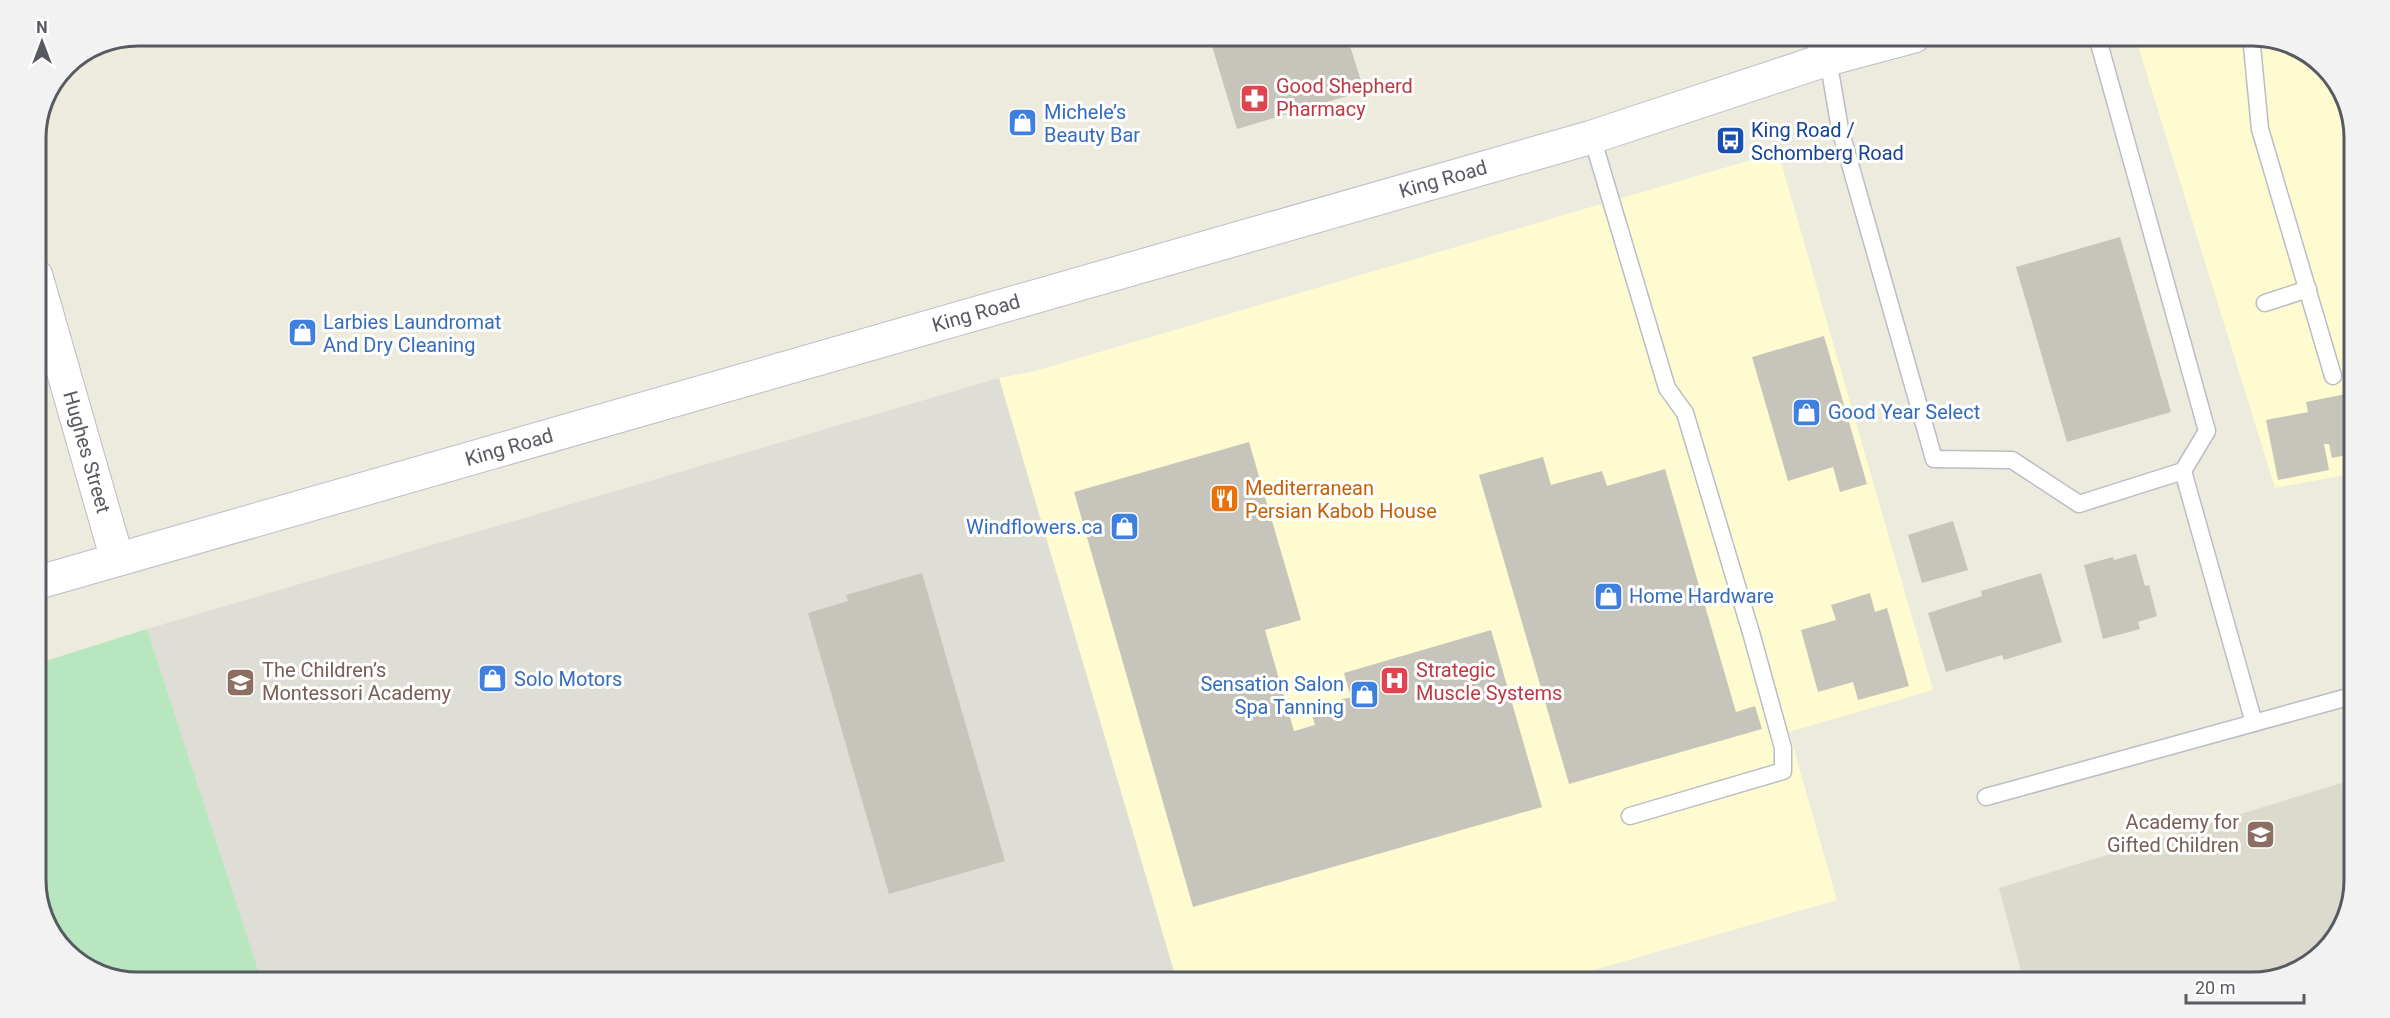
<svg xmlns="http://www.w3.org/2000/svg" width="2390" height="1018" viewBox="0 0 2390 1018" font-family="Roboto,sans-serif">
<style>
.commercial{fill:#fffbd0}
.industrial{fill:#dfded6}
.education{fill:#dbdacd}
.green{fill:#b8e6be}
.building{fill:#c7c5bb}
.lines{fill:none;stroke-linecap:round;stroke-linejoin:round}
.lane-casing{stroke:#bbbdc4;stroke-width:19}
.street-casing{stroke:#bbbdc4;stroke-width:35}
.secondary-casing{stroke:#bbbec6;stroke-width:35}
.lane{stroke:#fff;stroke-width:16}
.street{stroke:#fff;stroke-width:33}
.secondary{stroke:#fff;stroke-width:33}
.labels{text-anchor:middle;stroke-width:6;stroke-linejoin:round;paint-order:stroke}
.health-label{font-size:20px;fill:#be3a42;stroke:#fff;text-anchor:start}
.shop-label{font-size:20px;fill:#366cbe;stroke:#fff;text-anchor:start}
.transit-label{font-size:20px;fill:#164399;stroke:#fff;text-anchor:start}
.street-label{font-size:20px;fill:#575a61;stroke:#fff}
.food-label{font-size:20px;fill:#c56008;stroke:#fff;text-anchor:start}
.education-label{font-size:20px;fill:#785e54;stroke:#fff;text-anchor:start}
.rim{fill:none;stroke:#575a61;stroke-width:3}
</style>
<rect width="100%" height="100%" fill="#ecebde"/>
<g class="commercial">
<polygon points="2135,36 2251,36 2290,44 2336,81 2354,133 2351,474 2275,488"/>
<polygon points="1778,152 1933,690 1789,732 1837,900 1552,982 1177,982 999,378 1035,371"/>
</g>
<polygon class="industrial" points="999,378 1177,982 262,982 147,629"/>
<polygon class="education" points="2348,781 2346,918 2309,964 2251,982 2024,982 1999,888"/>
<polygon class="green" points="147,629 262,982 139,982 100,974 57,941 36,886 36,664"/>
<g class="building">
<polygon points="1209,36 1347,36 1364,91 1237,129"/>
<polygon points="2120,237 2171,412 2067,442 2016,267"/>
<polygon points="1824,336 1867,484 1840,492 1833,467 1788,481 1752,357"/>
<polygon points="2351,393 2351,438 2343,440 2347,455 2332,458 2329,444 2324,444 2329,470 2278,480 2266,420 2308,412 2306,402"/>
<polygon points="1249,442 1301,620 1265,630 1294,731 1315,725 1310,708 1351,697 1344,673 1491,630 1542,807 1193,907 1074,492"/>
<polygon points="1543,457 1551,485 1602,471 1607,486 1665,469 1736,712 1755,706 1762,729 1569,784 1479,475"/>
<polygon points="1953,521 1968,570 1922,583 1908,535"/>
<polygon points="2136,554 2145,586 2149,585 2157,616 2138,622 2140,629 2103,639 2084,565 2113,557 2114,560"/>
<polygon points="922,573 1005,861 889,894 808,613 848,601 846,595"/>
<polygon points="2041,573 2062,642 2004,660 2002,655 1946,672 1928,613 1982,596 1981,591"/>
<polygon points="1870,593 1875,612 1887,608 1909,686 1858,700 1853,682 1818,692 1801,630 1836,620 1831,605"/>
</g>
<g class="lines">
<defs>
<g id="lane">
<polyline points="2097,36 2207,431 2183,471 2254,723"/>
<polyline points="2251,36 2260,129 2333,376"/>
<polyline points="1828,59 1840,129 1934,459 2012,460 2079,504 2183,471"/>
<polyline points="1592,137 1667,388 1685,413 1752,636 1783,748 1783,771 1630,816"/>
<polyline points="2265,303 2308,289"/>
<polyline points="1986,797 2348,697"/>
</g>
<g id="street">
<polyline points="1822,36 1828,59"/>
<polyline points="36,276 117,559"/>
</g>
<polyline id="secondary" points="36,583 1592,137 1828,59 1914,36"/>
</defs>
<use href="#lane" class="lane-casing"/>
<use href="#street" class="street-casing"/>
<use href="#secondary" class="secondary-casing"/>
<use href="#lane" class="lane"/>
<use href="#street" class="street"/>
<use href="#secondary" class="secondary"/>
</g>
<defs>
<symbol id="pharmacy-square" viewBox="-11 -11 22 22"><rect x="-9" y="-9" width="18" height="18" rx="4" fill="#e0444e" stroke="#fff"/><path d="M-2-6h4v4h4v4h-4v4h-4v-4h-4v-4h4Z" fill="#fff"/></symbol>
<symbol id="shop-square" viewBox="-11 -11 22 22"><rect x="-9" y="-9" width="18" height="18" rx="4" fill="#3f7fe0" stroke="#fff"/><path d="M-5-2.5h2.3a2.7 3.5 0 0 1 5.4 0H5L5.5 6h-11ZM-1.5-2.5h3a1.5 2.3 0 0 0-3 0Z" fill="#fff"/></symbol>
<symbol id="bus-square" viewBox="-11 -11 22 22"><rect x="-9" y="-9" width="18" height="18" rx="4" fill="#1a4fb4" stroke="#fff"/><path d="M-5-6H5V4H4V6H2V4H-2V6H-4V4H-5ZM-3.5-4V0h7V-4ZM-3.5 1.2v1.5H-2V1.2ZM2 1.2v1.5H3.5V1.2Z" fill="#fff"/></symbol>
<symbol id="restaurant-square" viewBox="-11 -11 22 22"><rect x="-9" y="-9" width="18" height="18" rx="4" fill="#e8710a" stroke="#fff"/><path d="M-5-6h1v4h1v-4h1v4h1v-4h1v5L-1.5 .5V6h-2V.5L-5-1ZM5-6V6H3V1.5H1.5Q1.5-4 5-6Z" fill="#fff"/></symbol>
<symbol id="hospital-square" viewBox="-11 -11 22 22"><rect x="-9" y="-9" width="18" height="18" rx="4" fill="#e0444e" stroke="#fff"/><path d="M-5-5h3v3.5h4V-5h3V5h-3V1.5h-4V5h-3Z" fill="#fff"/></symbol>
<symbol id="school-square" viewBox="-11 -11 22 22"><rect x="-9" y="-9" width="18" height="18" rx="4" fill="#8d6e63" stroke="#fff"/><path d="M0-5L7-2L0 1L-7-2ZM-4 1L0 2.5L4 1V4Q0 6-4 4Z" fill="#fff"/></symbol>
</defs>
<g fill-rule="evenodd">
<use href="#pharmacy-square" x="1238" y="82" width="33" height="33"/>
<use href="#shop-square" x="1006" y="106" width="33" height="33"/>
<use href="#bus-square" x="1714" y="124" width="33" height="33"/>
<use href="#shop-square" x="286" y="316" width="33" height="33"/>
<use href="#shop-square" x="1790" y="396" width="33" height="33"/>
<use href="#restaurant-square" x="1208" y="482" width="33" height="33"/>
<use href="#shop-square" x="1108" y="510" width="33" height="33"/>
<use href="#shop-square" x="1592" y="580" width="33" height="33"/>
<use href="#shop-square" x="476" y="662" width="33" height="33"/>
<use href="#hospital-square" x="1378" y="664" width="33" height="33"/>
<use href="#school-square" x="224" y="666" width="33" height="33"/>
<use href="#shop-square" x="1348" y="678" width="33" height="33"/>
<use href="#school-square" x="2244" y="818" width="33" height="33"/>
</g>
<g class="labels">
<g class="health-label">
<text x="1276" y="93">Good Shepherd<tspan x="1276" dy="23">Pharmacy</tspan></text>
<text x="1416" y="677">Strategic<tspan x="1416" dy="23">Muscle Systems</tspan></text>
</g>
<g class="shop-label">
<text x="1044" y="119">Michele’s<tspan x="1044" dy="23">Beauty Bar</tspan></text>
<text x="323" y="329">Larbies Laundromat<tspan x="323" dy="23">And Dry Cleaning</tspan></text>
<text x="1828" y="419">Good Year Select</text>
<text x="1103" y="534" text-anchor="end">Windflowers.ca</text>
<text x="1629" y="603">Home Hardware</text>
<text x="514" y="686">Solo Motors</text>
<text x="1344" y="691" text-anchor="end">Sensation Salon<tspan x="1344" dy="23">Spa Tanning</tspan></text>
</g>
<g class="transit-label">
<text x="1751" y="137">King Road /<tspan x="1751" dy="23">Schomberg Road</tspan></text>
</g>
<g class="street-label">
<text transform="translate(1443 179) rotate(-16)" y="7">King Road</text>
<text transform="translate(976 313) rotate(-16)" y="7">King Road</text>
<text transform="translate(509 447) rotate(-16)" y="7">King Road</text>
<text transform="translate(87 452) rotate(74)" y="7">Hughes Street</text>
</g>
<g class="food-label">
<text x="1245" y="495">Mediterranean<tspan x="1245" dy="23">Persian Kabob House</tspan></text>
</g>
<g class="education-label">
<text x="262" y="677">The Children’s<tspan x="262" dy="23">Montessori Academy</tspan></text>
<text x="2239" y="829" text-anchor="end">Academy for<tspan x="2239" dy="23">Gifted Children</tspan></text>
</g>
</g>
<path d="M0 0H2390V1018H0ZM138 46H2252A92 92 0 0 1 2344 138V880A92 92 0 0 1 2252 972H138A92 92 0 0 1 46 880V138A92 92 0 0 1 138 46Z" fill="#f2f2f2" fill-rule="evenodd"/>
<path class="rim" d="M138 46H2252A92 92 0 0 1 2344 138V880A92 92 0 0 1 2252 972H138A92 92 0 0 1 46 880V138A92 92 0 0 1 138 46Z"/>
<g transform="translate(42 42)" stroke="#ffffff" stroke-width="4.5" paint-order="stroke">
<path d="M0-4.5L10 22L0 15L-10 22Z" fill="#575a61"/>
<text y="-9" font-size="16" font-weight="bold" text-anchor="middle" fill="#575a61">N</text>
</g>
<path d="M2186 994v9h118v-9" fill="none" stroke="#575a61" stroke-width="3"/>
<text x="2195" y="994" font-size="18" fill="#575a61" stroke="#ffffff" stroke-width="4.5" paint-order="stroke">20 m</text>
</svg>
